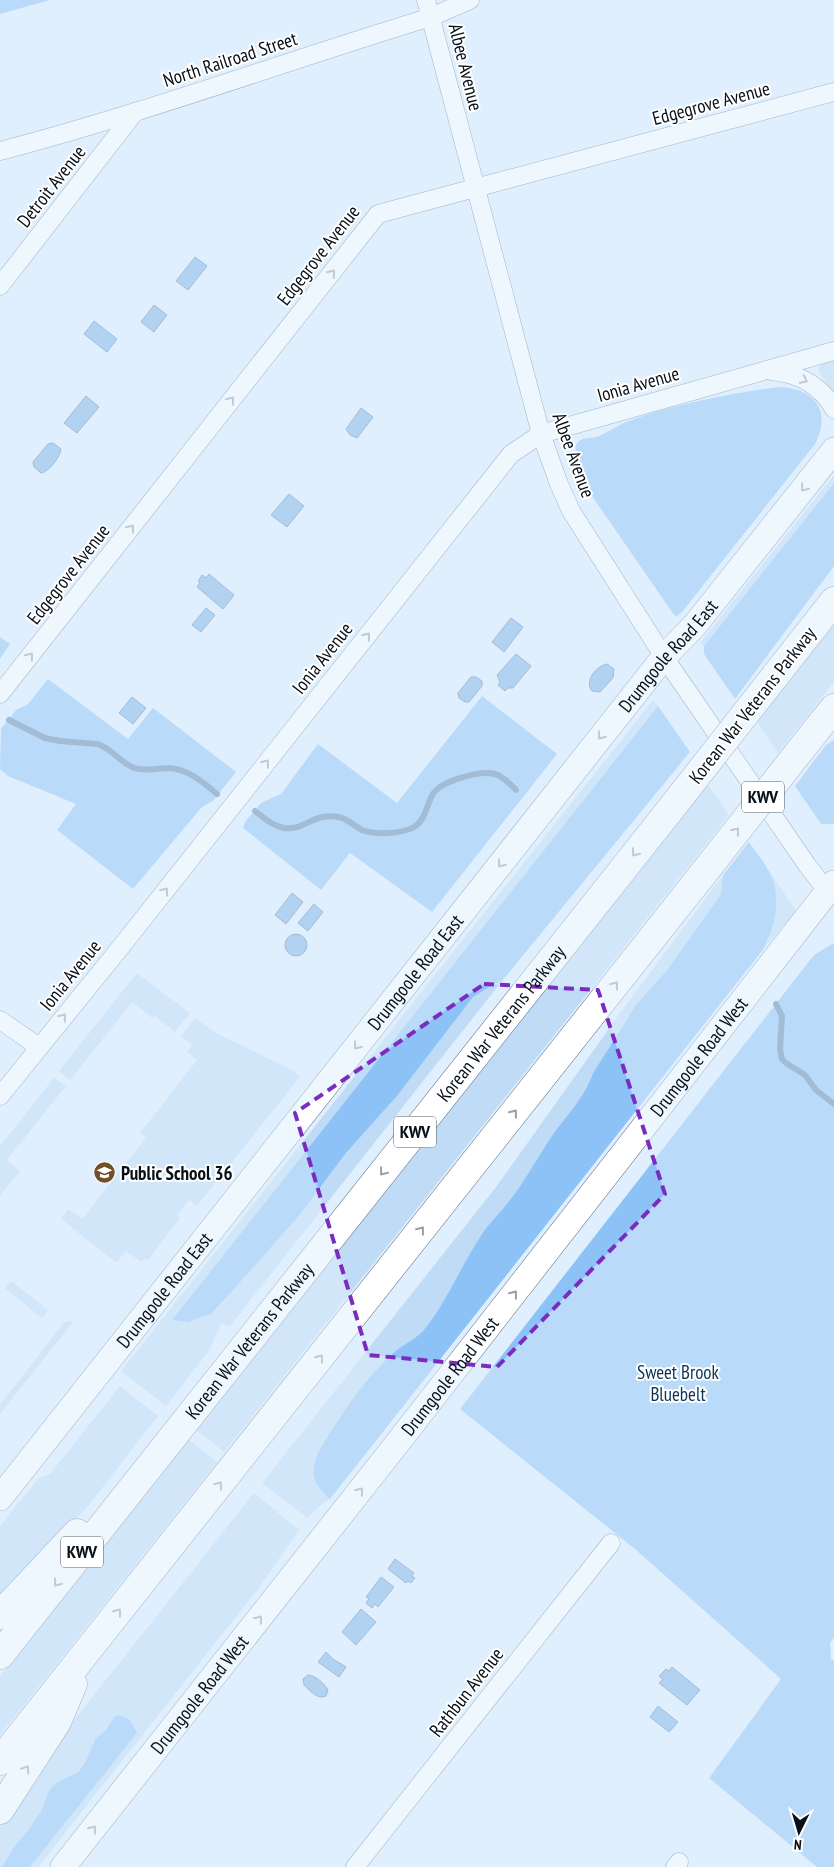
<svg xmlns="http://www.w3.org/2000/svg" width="834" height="1867" viewBox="0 0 834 1867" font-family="'PT Sans Narrow',sans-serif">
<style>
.green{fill:#c0dbf6}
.forest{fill:#8dc2f6}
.water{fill:#7bafe3;stroke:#587fa6}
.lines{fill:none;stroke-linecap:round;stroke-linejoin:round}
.stream{stroke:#587fa6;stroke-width:6}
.street-casing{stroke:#596e84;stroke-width:19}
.secondary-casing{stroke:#596e84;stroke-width:26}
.highway-casing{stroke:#596e84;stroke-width:29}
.street{stroke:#fff;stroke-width:18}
.secondary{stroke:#fff;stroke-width:25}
.highway{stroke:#fff;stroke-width:28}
.highway-bridge-casing{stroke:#596e84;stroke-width:29;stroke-linecap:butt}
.highway-bridge{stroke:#fff;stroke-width:28}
.oneway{stroke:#9c9fa2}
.marked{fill:none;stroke:#7b2cbf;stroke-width:4;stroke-dasharray:10 6;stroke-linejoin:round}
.labels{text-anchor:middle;stroke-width:4;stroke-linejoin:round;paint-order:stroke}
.shield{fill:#fff;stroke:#51575d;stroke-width:1}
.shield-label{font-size:18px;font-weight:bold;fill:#070f17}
.street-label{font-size:19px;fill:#070f17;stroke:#fff}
.poi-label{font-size:19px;font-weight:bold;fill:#070f17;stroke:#fff;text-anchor:start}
.park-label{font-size:19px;fill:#0b3354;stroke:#fff}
</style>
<rect width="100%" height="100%" fill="#e0effd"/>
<g class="green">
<polygon points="834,358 834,393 818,371 821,363"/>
<polygon points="834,475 834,483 704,646 700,643"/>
<polygon points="834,620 834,682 778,753 755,719"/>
<polygon points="653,700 658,706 172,1320 188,1322 211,1314 234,1289 298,1217 346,1153 397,1096 473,996 489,987 502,981 230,1326 221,1324 209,1351 166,1406 121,1371"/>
<polygon points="707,783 729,815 224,1452 195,1429"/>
<polygon points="768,869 796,911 762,951 769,939 773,881"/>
<path d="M723,875L721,894L668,969L636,1005L593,1073C586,1094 570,1112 556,1130C539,1154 525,1182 506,1205C498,1215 489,1223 482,1234C461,1265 447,1302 423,1331C413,1341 400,1346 390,1356C366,1378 347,1406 330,1433C326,1440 321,1446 318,1453C309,1474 313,1484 330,1499L321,1505L307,1518L262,1483L496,1187L623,1009Z"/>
<polygon points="137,973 190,1013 175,1032 154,1015 152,1018 132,1002 70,1080 59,1071"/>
<polygon points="195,1018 214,1032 292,1070 300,1077 197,1206 189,1200 177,1215 180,1218 149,1259 140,1261 126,1251 116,1263 61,1219 68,1209 82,1219 146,1138 140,1133 197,1060 187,1052 192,1045 181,1036"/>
<polygon points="54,1078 66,1086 7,1160 20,1171 0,1196 0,1146"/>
<polygon points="11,1281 48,1310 42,1318 5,1288"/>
<polygon points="67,1321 73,1322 0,1414 0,1405 62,1325"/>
<polygon points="120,1386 158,1416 88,1506 0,1600 0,1526 39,1478 50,1474"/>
<polygon points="188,1439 217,1462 0,1735 0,1676"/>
<polygon points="254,1493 299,1530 258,1589 38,1867 30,1867 72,1815 114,1717 106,1730 96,1738 85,1762 77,1772 56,1783 50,1789 41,1811 29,1829 14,1847 2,1867 0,1867 0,1819 36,1768"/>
</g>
<g class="forest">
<polygon points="0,0 50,0 0,14"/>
<path d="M779,387C815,388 832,411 815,444L682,612L677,616L674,615L583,483L575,459L576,445C582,435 590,440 599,436C608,432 617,426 626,422C675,404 727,394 779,387Z"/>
<polygon points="834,483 834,566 735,699 704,654 704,646"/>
<polygon points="0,637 10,644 0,659"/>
<polygon points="48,679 128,739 153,708 236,772 213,801 202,807 133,889 57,830 76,804 8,776 0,769 1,729 16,710 28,704"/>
<polygon points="482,696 557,754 432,912 350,853 321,890 243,828 245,822 261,803 281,794 318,744 397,803"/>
<polygon points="658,706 690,752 502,981 489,987 473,997 397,1096 346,1153 298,1217 234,1289 211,1314 188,1322 172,1320"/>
<polygon points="834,740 834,824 821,824 795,786 826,745"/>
<path d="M749,842C755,851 762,859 767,868C783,893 776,928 762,951L330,1499C313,1484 309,1474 318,1453C321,1446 326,1440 330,1433C347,1406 366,1378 390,1356C400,1346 413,1341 423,1331C447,1302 461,1265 482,1234C489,1223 498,1215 506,1205C525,1182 539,1154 556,1130C570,1112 586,1094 593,1073L636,1005L668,969L721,894L723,875Z"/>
<polygon points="834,943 834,1637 830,1643 831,1659 834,1661 834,1867 817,1867 709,1778 781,1679 635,1549 460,1409 814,955"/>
<polygon points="119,1715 129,1719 137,1733 30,1867 2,1867 14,1847 29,1829 41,1811 50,1789 56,1783 78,1772 85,1762 96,1738 106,1730 114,1717"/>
</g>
<g class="water">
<polygon points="195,257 207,266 188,290 176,281"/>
<polygon points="154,305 167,315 154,332 141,322"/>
<polygon points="94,321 117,339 107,352 84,334"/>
<polygon points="86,396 99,407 77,433 64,423"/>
<polygon points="361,408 373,417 357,438 350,435 346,429"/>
<path d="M53,443L61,449C60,457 50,471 41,473L34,467L33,462L48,444Z"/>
<polygon points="289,494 304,506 287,527 271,515"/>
<polygon points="209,574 234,595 223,609 197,587 200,583 198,581 202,575 206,578"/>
<polygon points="206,608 215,615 201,632 192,625"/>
<polygon points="511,618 523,627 504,652 492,642"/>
<polygon points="516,654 531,666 513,688 508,688 505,691 498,685 500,682 497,675"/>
<path d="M607,664L614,669L613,678L600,692L592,691C584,681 596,666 607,664Z"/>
<polygon points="471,677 476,677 482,681 482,686 469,702 465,702 459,698 458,693"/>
<polygon points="132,697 146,708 133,724 119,713"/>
<polygon points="292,893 303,902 286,924 275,915"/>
<polygon points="314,904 323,912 308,931 298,923"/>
<circle cx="296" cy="945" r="11"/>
<polygon points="395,1559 414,1573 412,1576 415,1578 411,1583 408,1581 406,1583 388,1569"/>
<polygon points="381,1577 394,1587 378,1607 375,1604 372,1608 366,1603 369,1599 366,1597"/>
<polygon points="361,1609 376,1622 356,1645 342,1632"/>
<polygon points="326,1652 333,1659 346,1667 339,1677 318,1662"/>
<polygon points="672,1667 700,1690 687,1705 659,1683 663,1679 659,1676 666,1669 669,1671"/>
<path d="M308,1675C315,1675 325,1684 328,1690L326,1696C318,1700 310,1691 304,1685L303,1679Z"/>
<polygon points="658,1706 678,1722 669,1732 650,1717"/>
</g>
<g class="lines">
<g class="stream">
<path d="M9,720L45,738L60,741L98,744C112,749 120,762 134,768C146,772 157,768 169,768C188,769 203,782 217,794"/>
<path d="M255,811C264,818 273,826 284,828C304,831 314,812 339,817C348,819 354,826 362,830C374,835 402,834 414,827C426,820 426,805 433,794C441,781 480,770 495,774C503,776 510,784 516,790"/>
<polyline points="776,1004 782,1016 780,1049 782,1059 786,1063 805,1075 816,1090 834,1104"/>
</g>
<defs>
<g id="street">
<polyline points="426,0 541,434 559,484 571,511 664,657 807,865 827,891 834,887"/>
<path d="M0,151C145,113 287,61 431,17L470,0"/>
<polyline points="0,286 135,112"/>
<path d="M771,371C797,373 821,385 834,409"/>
<polyline points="0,694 378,214 834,92"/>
<polyline points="0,1020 39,1047"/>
<polyline points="0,1096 120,948 511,454 541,434 834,351"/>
<polyline points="355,1867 611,1543"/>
<polyline points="675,1867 679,1862"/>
</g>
<g id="secondary">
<path id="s1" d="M0,1498L664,657L695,625L834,450"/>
<path id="s2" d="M63,1867L392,1450L834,883"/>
</g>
<g id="highway">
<polyline points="775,676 834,601"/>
<polyline points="821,724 834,708"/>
<polyline points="0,1615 77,1533"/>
<path id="s3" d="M0,1655L666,815"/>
<polyline points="0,1761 706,870"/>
<polyline points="0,1810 57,1722 73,1684"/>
</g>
</defs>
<use href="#street" class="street-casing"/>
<use href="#secondary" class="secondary-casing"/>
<use href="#highway" class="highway-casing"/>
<use href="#street" class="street"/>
<use href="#secondary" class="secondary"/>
<use href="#highway" class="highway"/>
<defs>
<g id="highway-bridge">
<polyline points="666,815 775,676"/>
<polyline points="706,870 821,724"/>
</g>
</defs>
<use href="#highway-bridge" class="highway-bridge-casing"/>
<use href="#highway-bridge" class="highway-bridge"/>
</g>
<defs><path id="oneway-chevron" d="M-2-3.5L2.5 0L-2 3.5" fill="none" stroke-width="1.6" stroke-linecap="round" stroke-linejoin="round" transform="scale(1.25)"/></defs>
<g class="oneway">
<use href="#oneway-chevron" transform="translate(332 273) rotate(-52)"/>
<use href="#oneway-chevron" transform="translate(804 380) rotate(27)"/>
<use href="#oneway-chevron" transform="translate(231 400) rotate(-52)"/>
<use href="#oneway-chevron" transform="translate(804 488) rotate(128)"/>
<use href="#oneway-chevron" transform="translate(131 528) rotate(-52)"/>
<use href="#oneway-chevron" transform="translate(367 636) rotate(-52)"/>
<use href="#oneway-chevron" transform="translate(30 656) rotate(-52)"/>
<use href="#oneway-chevron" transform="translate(601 736) rotate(128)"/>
<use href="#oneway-chevron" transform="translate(266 763) rotate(-52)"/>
<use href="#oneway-chevron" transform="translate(736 831) rotate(-52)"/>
<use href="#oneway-chevron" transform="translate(635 853) rotate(128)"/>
<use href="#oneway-chevron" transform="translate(501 864) rotate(128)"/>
<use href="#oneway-chevron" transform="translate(165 891) rotate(-52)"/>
<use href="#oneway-chevron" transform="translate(615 985) rotate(-52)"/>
<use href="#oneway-chevron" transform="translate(63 1017) rotate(-51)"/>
<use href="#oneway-chevron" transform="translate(357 1046) rotate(128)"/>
<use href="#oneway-chevron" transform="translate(514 1113) rotate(-52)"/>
<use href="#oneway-chevron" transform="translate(383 1172) rotate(128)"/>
<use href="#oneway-chevron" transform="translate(421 1230) rotate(-52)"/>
<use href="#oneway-chevron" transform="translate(514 1294) rotate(-52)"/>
<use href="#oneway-chevron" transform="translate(320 1358) rotate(-52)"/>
<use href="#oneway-chevron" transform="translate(219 1485) rotate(-52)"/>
<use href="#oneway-chevron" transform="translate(360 1491) rotate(-52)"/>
<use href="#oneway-chevron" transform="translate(57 1583) rotate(128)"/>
<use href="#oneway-chevron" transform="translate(118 1612) rotate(-52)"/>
<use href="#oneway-chevron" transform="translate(259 1619) rotate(-52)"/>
<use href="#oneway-chevron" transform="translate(26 1769) rotate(-57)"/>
<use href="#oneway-chevron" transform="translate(93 1829) rotate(-52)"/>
</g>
<path d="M0 0H834V1867H0ZM484,984L598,990L665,1194L497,1367L368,1355L295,1113Z" fill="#e0effd" fill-opacity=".55" fill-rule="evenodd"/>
<path class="marked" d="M484,984L598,990L665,1194L497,1367L368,1355L295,1113Z"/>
<defs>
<symbol id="school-disc" viewBox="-11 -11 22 22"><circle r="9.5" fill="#714f27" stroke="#fff"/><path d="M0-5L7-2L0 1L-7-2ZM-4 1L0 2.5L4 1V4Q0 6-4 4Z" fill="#fff"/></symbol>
</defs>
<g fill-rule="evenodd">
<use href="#school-disc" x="92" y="1160" width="25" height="25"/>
</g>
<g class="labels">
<g class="shield">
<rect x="742" y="781.5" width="42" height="31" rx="4"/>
<rect x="394" y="1116.5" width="42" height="31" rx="4"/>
<rect x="61" y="1536.5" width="42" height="31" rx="4"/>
</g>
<g class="shield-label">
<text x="763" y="803">KWV</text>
<text x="415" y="1138">KWV</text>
<text x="82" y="1558">KWV</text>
</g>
<g class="street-label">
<text transform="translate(230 59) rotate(-18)" y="7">North Railroad Street</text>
<text transform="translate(466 67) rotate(76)" y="7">Albee Avenue</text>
<text transform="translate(711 103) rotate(-15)" y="7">Edgegrove Avenue</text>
<text transform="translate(51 186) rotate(-52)" y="7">Detroit Avenue</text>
<text transform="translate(318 255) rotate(-52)" y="7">Edgegrove Avenue</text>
<text transform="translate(638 384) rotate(-16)" y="7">Ionia Avenue</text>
<text transform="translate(574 455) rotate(70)" y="7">Albee Avenue</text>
<text transform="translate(68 574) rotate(-52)" y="7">Edgegrove Avenue</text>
<text dy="7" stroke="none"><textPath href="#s1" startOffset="1075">Drumgoole Road East</textPath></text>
<text transform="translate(322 658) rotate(-52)" y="7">Ionia Avenue</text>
<text transform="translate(752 705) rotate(-52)" y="7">Korean War Veterans Parkway</text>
<text dy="7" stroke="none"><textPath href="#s1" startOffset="670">Drumgoole Road East</textPath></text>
<text transform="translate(70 975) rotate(-51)" y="7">Ionia Avenue</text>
<text dy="7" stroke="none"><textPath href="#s3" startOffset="806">Korean War Veterans Parkway</textPath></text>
<text dy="7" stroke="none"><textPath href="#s2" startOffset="1030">Drumgoole Road West</textPath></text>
<text dy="7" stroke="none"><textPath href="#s1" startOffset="265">Drumgoole Road East</textPath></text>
<text dy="7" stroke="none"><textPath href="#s3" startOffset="401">Korean War Veterans Parkway</textPath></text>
<text dy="7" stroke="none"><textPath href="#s2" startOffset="625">Drumgoole Road West</textPath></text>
<text transform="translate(466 1692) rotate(-52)" y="7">Rathbun Avenue</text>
<text dy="7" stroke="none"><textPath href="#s2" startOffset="220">Drumgoole Road West</textPath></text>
</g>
<g class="poi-label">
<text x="121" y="1180">Public School 36</text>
</g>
<g class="park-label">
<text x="678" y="1379">Sweet Brook<tspan x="678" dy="22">Bluebelt</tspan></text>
</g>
</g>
<g transform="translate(799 1832) rotate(185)" stroke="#ffffff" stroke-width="4" paint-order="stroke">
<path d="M0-4L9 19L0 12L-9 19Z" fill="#070f17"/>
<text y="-8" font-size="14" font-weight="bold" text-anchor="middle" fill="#070f17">N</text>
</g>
</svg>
